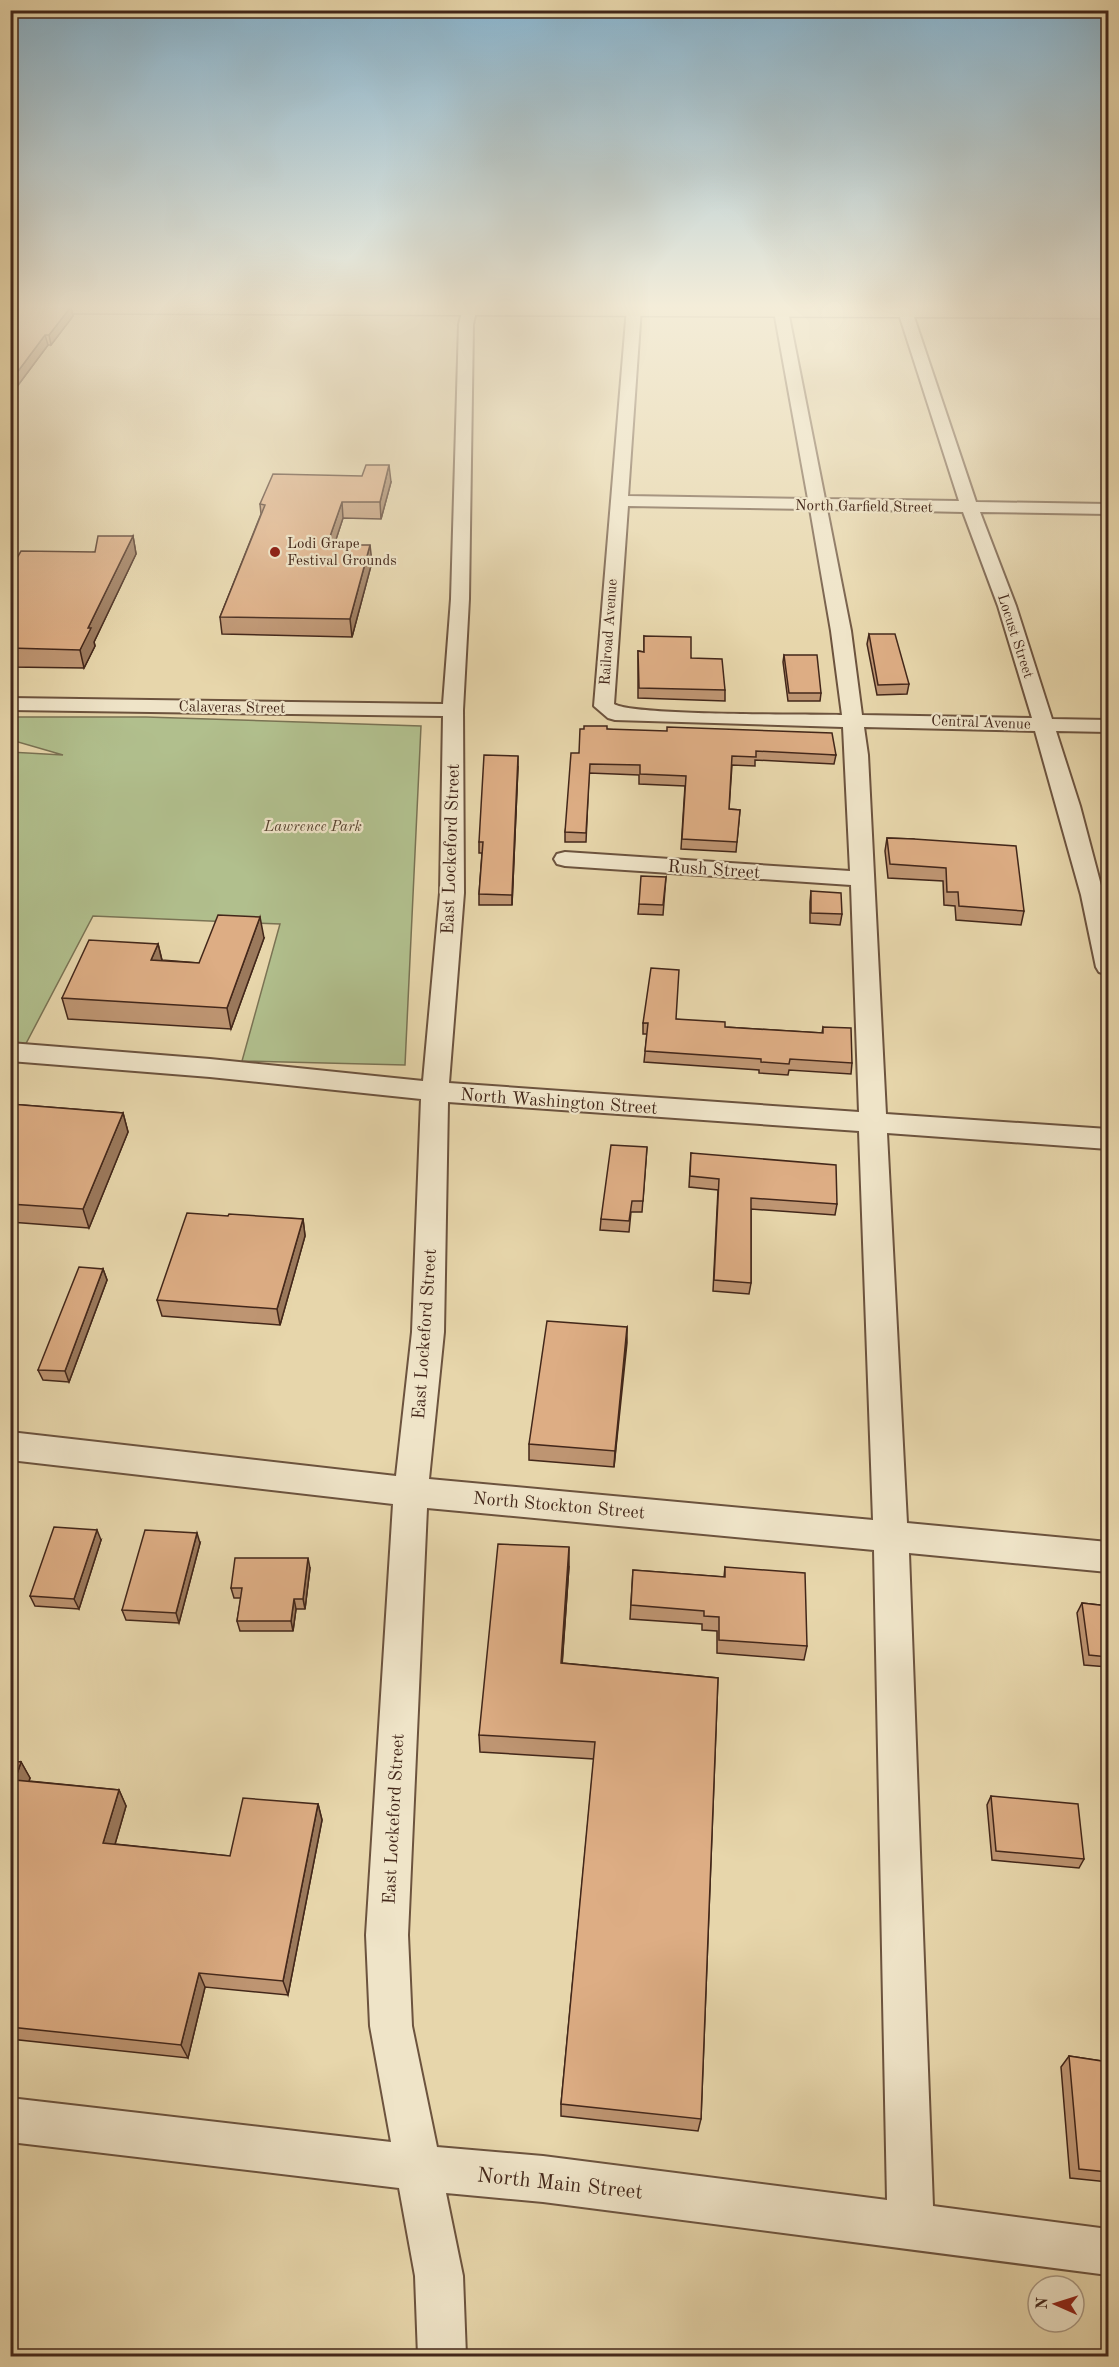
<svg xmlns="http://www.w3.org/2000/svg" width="1119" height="2367" viewBox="0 0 1119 2367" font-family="'Old Standard TT',serif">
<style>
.green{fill:#b1bf8d;stroke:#7a7354;stroke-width:1.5}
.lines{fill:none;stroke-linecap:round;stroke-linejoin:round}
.minor-casing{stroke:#6c533e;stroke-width:4}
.major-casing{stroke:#43271a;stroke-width:3}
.minor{fill:#efe4c8;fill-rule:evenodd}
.major{fill:#e7d6ab;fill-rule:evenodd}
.wall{fill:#be9572;stroke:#43271a;stroke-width:1.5}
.shaded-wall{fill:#9b795c;stroke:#43271a;stroke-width:1.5}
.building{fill:#ddad84;stroke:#43271a;stroke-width:1.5}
.poi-dot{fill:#8f2418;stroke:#efe4c8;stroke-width:2}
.labels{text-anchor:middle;stroke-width:4.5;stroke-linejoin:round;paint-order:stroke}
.far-street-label{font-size:15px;fill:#43271a;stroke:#efe4c8}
.far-poi-label{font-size:15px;fill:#43271a;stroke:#efe4c8;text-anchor:start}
.far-park-label{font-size:15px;font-style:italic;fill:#594531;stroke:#efe4c8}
.street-label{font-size:18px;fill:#43271a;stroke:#efe4c8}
.near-street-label{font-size:21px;fill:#43271a;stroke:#efe4c8}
</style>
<rect width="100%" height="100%" fill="#e7d6ab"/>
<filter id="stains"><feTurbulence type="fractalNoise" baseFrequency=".00333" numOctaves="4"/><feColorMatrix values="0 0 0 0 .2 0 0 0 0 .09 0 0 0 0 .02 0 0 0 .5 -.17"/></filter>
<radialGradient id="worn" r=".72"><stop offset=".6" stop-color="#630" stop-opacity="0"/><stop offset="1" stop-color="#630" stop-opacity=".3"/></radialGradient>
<polygon class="green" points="11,717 146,717 421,726 405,1065 242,1061 280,924 93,916 21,1053 11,1053 10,752 63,755 11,740"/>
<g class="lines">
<defs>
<path id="minor" d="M463,308H477L473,324L469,599L463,710L464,893L449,1083L859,1112L851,885L565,866L557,864L554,859L557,854L565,852L850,871L843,727L615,720L608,718L594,706L627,308H641L628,496L808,499L774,311L776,308H784L788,311L825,499L959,501L898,311L900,308H908L912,311L976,502L1108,504V514L980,512L1016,606L1052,719L1108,720V732L1056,731L1080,806L1108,912V975L1099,972L1096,967L1081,895L1035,731L864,727L868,755L886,1114L1108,1129V1149L887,1133L907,1523L1108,1542V1572L909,1553L933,2206L1108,2229V2275L543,2202L446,2193L463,2276L466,2356H418L415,2276L399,2188L10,2142V2098L391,2142L370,2026L366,1935L393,1504L10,1460V1432L396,1476L412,1332L421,1099L210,1077L10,1061V1043L210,1059L423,1081L440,893L443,716L10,710V698L443,704L451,599L459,324ZM628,506L810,509L831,631L842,715C808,714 632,716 614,704ZM827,509L963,512L998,606L1032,718L862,715L851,631ZM448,1102L859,1131L873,1520L429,1479L444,1332ZM427,1508L874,1550L887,2200L543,2156L437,2147L412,2026L408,1935Z"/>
<polygon id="major" points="10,308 1108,308 1108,318 10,313"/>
</defs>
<use href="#minor" class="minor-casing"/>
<use href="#major" class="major-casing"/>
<use href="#minor" class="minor"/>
<use href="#major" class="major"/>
</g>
<g class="wall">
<polygon points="20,308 71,308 73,316 51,345 48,345 10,396 10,319"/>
<polygon points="391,482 381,519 343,518 334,545 372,562 352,637 222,634 220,617 261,514 260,504"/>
<polygon points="133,536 136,554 94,642 95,646 84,668 10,667 10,570 95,552"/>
<polygon points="869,634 909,684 907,694 877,695 867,644"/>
<polygon points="644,636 691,658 725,690 725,701 638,698 638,651 644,652"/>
<polygon points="784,655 821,693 820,701 788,701 783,662"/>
<polygon points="607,729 836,755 834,764 755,760 755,766 732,765 729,809 740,810 736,852 681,849 685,786 639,784 639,775 589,773 586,842 565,842 565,832 579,753"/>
<polygon points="518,766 512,905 479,905 479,894 482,853 479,853 479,842"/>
<polygon points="887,838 914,839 1024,911 1021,925 956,920 955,906 944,905 943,881 888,878 885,851"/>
<polygon points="666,877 663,915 638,914 639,904"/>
<polygon points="811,891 842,914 840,925 810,923 810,902"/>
<polygon points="264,938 231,1029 68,1019 62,998 158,944 162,960 199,963"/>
<polygon points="676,1019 725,1027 822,1033 823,1027 852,1063 851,1074 789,1070 788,1075 759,1073 759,1070 644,1062 647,1034 643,1034 643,1023"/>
<polygon points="10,1104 123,1113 128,1132 89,1228 10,1222"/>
<polygon points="647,1147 642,1212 631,1212 629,1232 600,1230 601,1219"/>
<polygon points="691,1153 837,1204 835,1215 751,1209 751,1283 749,1294 713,1291 718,1190 689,1187"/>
<polygon points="228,1216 303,1219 305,1236 280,1325 162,1316 157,1300"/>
<polygon points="103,1269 107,1280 69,1382 43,1380 38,1370"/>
<polygon points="627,1327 614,1467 529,1460 529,1444"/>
<polygon points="101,1540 79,1609 35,1606 30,1596"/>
<polygon points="200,1543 179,1623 126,1620 122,1610"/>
<polygon points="569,1566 562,1663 718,1678 701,2119 698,2131 561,2116 561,2104 594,1759 480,1752 479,1735"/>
<polygon points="725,1567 807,1646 804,1660 717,1653 717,1631 702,1630 702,1624 630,1619 633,1570 724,1577"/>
<polygon points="310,1568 305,1609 296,1609 293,1631 240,1631 237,1621 241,1598 234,1598 231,1588"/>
<polygon points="1082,1603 1108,1606 1108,1667 1084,1665 1077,1613"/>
<polygon points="10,1761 21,1762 30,1778 29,1781 119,1790 126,1806 115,1844 230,1856 318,1804 322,1820 288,1995 205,1987 188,2058 10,2039"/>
<polygon points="991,1796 1084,1859 1079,1868 992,1860 987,1805"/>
<polygon points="1069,2056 1108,2062 1108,2182 1070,2178 1061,2067"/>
</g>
<g class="shaded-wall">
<polygon points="70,308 71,308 73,316 51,345 49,335"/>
<polygon points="45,335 48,345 10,396 10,382"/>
<polygon points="389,465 391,482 381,519 380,502"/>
<polygon points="342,502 343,518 329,561 327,545"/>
<polygon points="133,536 136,554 94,642 95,646 84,668 80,650 88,628"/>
<polygon points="370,545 372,562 352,637 350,619"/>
<polygon points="518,756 518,766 512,905 512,895"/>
<polygon points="260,917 264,938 231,1029 227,1008"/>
<polygon points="158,944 163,965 151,960"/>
<polygon points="123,1113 128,1132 89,1228 83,1209"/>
<polygon points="303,1219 305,1236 280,1325 277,1309"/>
<polygon points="103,1269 107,1280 69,1382 65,1371"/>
<polygon points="10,1327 16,1340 10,1353"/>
<polygon points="627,1327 627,1343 614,1467 615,1451"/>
<polygon points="97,1530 101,1540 79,1609 74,1599"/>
<polygon points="197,1533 200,1543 179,1623 176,1613"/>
<polygon points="569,1547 569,1566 561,1681 561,1663"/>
<polygon points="308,1558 310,1568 305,1609 303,1599"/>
<polygon points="294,1599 296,1609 293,1631 291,1621"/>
<polygon points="21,1762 30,1778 24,1796 15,1780"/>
<polygon points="119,1790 126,1806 111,1858 103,1843"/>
<polygon points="318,1804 322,1820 288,1995 283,1981"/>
<polygon points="199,1973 205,1987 188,2058 181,2045"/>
</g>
<g class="building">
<polygon points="20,308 70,308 49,335 45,335 10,382 10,319"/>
<polygon points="366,465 389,465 380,502 342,502 327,545 370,545 350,619 220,617 265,505 260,504 273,474 362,476"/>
<polygon points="98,536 133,536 88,628 91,628 80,650 10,648 10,625 15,616 10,616 10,570 21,551 95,552"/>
<polygon points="869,634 895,634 909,684 878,685"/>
<polygon points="644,636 691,637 691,658 722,659 725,690 639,688 638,651 644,652"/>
<polygon points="784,655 817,655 821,693 789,693"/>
<polygon points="584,726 607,726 607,729 667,731 667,727 832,733 836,755 756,751 756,757 732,756 729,809 740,810 737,842 682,839 686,776 640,774 640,765 590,764 586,833 565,832 571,753 579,753 580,729 584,729"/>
<polygon points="484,755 518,756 512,895 479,894 483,842 479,842"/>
<polygon points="887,838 914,839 1016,846 1024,911 959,906 958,892 947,892 946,868 890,864"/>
<polygon points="641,876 666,877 663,905 639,904"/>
<polygon points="811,891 841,893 842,914 811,913"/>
<polygon points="218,915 260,917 227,1008 62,998 89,940 158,944 151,960 199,963"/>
<polygon points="651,968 679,970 676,1019 725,1022 725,1027 823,1033 823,1027 851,1028 852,1063 790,1059 789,1064 761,1062 761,1059 645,1051 648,1023 643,1023"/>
<polygon points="10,1104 123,1113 83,1209 10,1204"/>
<polygon points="611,1145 647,1147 643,1201 632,1201 629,1221 601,1219"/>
<polygon points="691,1153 836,1165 837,1204 751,1198 751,1283 714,1280 719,1179 690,1176"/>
<polygon points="187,1213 228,1216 229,1214 303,1219 277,1309 157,1300"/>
<polygon points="79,1267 103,1269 65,1371 38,1370"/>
<polygon points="547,1321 627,1327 615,1451 529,1444"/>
<polygon points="54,1527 97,1530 74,1599 30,1596"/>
<polygon points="145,1530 197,1533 176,1613 122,1610"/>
<polygon points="498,1544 569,1547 561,1663 718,1678 701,2119 561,2104 595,1742 479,1735"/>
<polygon points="235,1558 308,1558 303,1599 294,1599 291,1621 237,1621 242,1588 231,1588"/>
<polygon points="725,1567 805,1573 807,1646 719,1640 719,1617 704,1616 704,1611 631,1605 633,1570 725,1577"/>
<polygon points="1082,1603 1108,1606 1108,1657 1089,1655"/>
<polygon points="10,1761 21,1762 15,1780 119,1790 103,1843 230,1856 243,1798 318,1804 283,1981 199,1973 181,2045 10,2027"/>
<polygon points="991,1796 1078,1804 1084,1859 996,1851"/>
<polygon points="1069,2056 1108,2062 1108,2172 1079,2169"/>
</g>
<linearGradient id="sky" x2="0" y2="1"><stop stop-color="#88b6d2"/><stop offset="0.48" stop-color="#f4edd9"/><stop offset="1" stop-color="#f4edd9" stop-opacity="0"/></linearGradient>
<rect width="1119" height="639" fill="url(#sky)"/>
<circle class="poi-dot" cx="275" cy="552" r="6"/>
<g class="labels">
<g class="far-street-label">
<text transform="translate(864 506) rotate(1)" y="5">North Garfield Street</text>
<text transform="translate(608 632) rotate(-86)" y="5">Railroad Avenue</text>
<text transform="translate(1016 636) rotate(72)" y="5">Locust Street</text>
<text transform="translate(232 707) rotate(1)" y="5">Calaveras Street</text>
<text transform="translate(981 722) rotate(2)" y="5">Central Avenue</text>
</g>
<g class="far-poi-label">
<text x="287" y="548">Lodi Grape<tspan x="287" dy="17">Festival Grounds</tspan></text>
</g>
<g class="far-park-label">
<text x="313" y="831">Lawrence Park</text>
</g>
<g class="street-label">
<text transform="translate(450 849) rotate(-88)" y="6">East Lockeford Street</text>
<text transform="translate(714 869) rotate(4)" y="6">Rush Street</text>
<text transform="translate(559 1101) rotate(4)" y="6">North Washington Street</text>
<text transform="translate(424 1334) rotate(-86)" y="6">East Lockeford Street</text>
<text transform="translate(559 1505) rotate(5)" y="6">North Stockton Street</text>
<text transform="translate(393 1819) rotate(-87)" y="6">East Lockeford Street</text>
</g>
<g class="near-street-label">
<text transform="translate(560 2183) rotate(6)" y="7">North Main Street</text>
</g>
</g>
<rect width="1119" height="2367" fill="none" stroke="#e7d6ab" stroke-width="36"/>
<rect x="12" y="12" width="1095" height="2343" fill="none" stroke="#43271a" stroke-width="3"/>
<rect x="18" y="18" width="1083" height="2331" fill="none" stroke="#43271a" stroke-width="1.5"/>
<g transform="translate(1056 2304) rotate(273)"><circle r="28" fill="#efe4c8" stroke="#aa9882" stroke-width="1.5"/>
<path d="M0-4.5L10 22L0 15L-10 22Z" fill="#8f2418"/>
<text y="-9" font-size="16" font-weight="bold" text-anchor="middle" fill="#43271a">N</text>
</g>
<rect width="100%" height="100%" filter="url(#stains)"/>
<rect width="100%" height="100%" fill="url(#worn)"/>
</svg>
